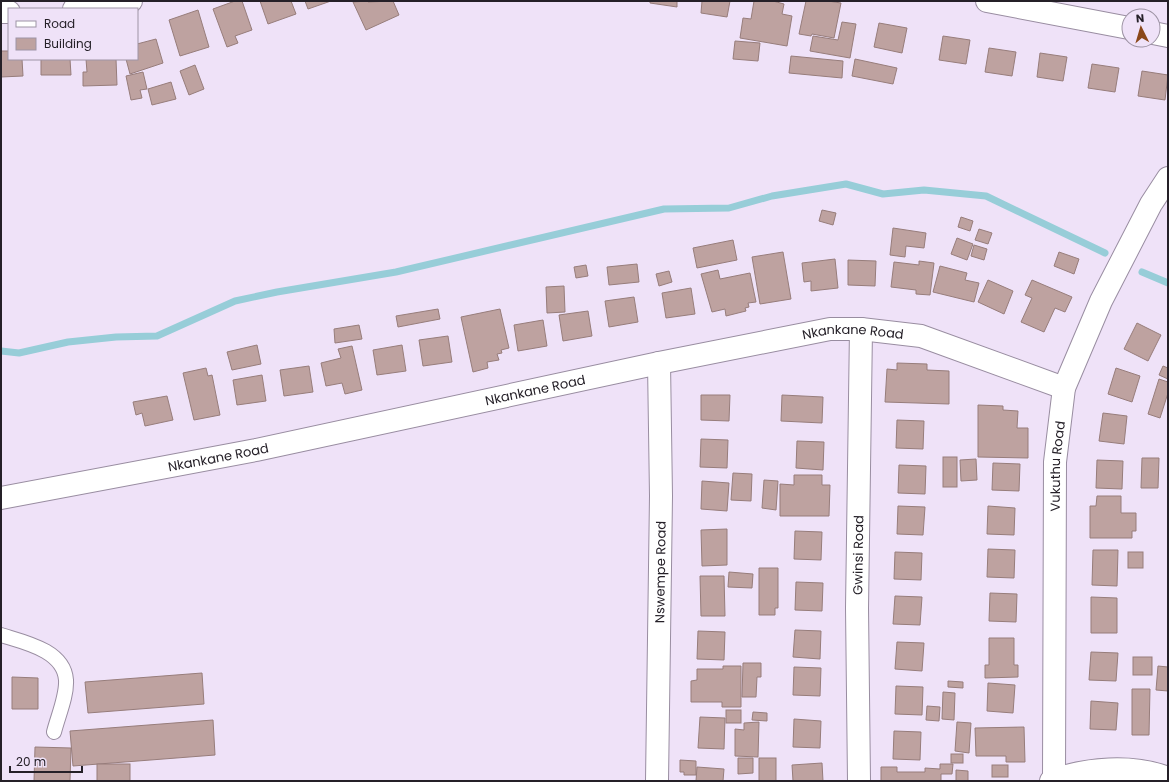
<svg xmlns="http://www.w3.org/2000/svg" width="1169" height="782" viewBox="0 0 1169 782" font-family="Poppins,sans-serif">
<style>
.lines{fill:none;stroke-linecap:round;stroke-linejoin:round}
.stream{stroke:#97cdd8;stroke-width:7}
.building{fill:#bea2a0;stroke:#977d7b}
.lane-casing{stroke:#998da1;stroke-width:16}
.street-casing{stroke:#998da1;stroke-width:24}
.lane{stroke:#fff;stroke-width:14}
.street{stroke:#fff;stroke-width:22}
.labels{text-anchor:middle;stroke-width:3;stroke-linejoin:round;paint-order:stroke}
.street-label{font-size:13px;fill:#252028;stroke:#efe2f8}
</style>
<rect width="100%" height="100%" fill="#efe2f8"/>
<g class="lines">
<g class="stream">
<polyline points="1142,272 1168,283"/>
<polyline points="1,351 19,353 68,342 116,337 157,336 235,301 277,292 396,272 664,209 729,208 772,196 846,184 883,194 924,190 986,196 1105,253"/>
</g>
</g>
<g class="building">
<polygon points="235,1 242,1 252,30 235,36 238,43 227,47 213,9"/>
<polygon points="260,1 291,1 296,14 268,24"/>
<polygon points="305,1 331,1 308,9"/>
<polygon points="368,1 368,2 393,1 399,15 366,30 353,2"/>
<polygon points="650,1 677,1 677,7 650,3"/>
<polygon points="702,1 730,1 727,17 701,13"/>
<polygon points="754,1 773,1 784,4 782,14 792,16 787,46 740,38 743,18 751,19"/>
<polygon points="806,1 828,1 841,3 834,38 812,34 811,36 799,34"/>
<polygon points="198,10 209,47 180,56 169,20"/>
<polygon points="842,22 856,24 850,58 810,51 813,36 838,40"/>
<polygon points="879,23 907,28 902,53 874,47"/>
<polygon points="943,36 970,40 966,64 939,60"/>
<polygon points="156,39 163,63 130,74 126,59 137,59 137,44"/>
<polygon points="735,41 760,43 758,61 733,59"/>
<polygon points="989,48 1016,52 1012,76 985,72"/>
<polygon points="1,51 9,51 9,59 22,59 23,76 1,77"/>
<polygon points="1040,53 1067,57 1063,81 1037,77"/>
<polygon points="791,56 843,61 842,78 789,73"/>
<polygon points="41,59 70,59 71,75 41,75"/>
<polygon points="86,59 116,59 117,85 83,86 83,72 87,72"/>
<polygon points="855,59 897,68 893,84 852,76"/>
<polygon points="1092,64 1119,68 1115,92 1088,88"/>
<polygon points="195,65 204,89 189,95 180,71"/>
<polygon points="1142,71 1168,75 1165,100 1138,96"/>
<polygon points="143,72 147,89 140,90 142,98 131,100 126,76"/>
<polygon points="171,82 176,99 152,105 148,89"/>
<polygon points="822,210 836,213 833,225 819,221"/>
<polygon points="961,217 973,221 970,231 958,227"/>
<polygon points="893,228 926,233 924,248 906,246 905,257 890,255"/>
<polygon points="979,229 992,233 988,244 975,240"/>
<polygon points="957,238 973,244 967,260 951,254"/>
<polygon points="733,240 737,260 697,268 693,248"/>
<polygon points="974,245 987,249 984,260 971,256"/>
<polygon points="783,252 791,299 760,304 752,257"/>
<polygon points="1059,252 1079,259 1074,274 1054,266"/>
<polygon points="835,259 838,288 811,291 811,281 804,282 802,263"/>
<polygon points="848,260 876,261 875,286 848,285"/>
<polygon points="919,261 934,263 930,295 916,294 916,290 891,287 894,262 919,265"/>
<polygon points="637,264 639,282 609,285 607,267"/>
<polygon points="586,265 588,276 576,278 574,267"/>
<polygon points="940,266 967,273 965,280 979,283 974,302 933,292"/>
<polygon points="718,270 720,279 750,273 756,302 748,303 749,307 745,308 746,311 726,316 725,309 712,312 701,274"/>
<polygon points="669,271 672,282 659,286 656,274"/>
<polygon points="988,280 1013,291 1004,314 978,302"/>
<polygon points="1032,280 1072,297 1065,312 1055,308 1044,332 1021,322 1032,298 1025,295"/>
<polygon points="564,286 565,312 547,313 546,287"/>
<polygon points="691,288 695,314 666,318 662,293"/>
<polygon points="634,297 638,322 609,327 605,301"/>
<polygon points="438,309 440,319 398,327 396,316"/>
<polygon points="500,309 509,348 501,350 502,353 497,354 499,360 487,362 488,368 473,372 461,317"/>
<polygon points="588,311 592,336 563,341 559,315"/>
<polygon points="543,320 547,346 518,351 514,325"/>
<polygon points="1137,323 1161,335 1148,361 1124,349"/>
<polygon points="359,325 362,339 335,343 334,329"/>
<polygon points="448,336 452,362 423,366 419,340"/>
<polygon points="257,345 261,364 232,370 227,352"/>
<polygon points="402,345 406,371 377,375 373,350"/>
<polygon points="352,346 362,390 345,394 342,383 326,386 321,363 341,358 338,349"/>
<polygon points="897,363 927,364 927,370 949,371 949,404 885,402 887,369 897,370"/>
<polygon points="309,366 313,392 284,396 280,370"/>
<polygon points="1163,366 1168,368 1168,379 1159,375"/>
<polygon points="206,368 208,376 212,375 220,415 194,420 183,373"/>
<polygon points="1116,368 1140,376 1132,402 1108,394"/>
<polygon points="262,375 266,401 237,405 233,380"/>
<polygon points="1159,379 1168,382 1168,393 1160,418 1148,414"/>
<polygon points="701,395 730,395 729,421 701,420"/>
<polygon points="782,395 823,397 822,423 781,421"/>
<polygon points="167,396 173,420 145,426 142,413 136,415 133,402"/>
<polygon points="978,405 1003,406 1003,410 1018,411 1017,428 1028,428 1028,458 978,457"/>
<polygon points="1103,413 1127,416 1124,444 1099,441"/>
<polygon points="897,420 924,421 923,449 896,448"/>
<polygon points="701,439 728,440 727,468 700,467"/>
<polygon points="797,441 824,442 823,470 796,468"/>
<rect x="943" y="457" width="14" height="30"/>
<polygon points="1142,458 1159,458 1158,488 1141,488"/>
<polygon points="976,459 977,480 961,481 960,460"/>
<polygon points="1097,460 1123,461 1122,489 1096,488"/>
<polygon points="993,463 1020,464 1019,491 992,490"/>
<polygon points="899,465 926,466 925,494 898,493"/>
<polygon points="733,473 752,474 751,501 731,500"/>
<polygon points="794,475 822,475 822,485 830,485 829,516 780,516 780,484 794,485"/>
<polygon points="764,480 778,481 776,510 762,508"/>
<polygon points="702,481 729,483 727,511 701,509"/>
<polygon points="1097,496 1121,496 1121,513 1136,513 1136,531 1132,531 1132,538 1090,538 1090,506 1096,506"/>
<polygon points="898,506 925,507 923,535 897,534"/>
<polygon points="988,506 1015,508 1014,535 987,534"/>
<polygon points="727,529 727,565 702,566 701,530"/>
<polygon points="795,531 822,532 821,560 794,559"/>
<polygon points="988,549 1015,550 1014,578 987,577"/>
<polygon points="1093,550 1118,550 1117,586 1092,585"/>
<polygon points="895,552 922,553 921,580 894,579"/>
<rect x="1128" y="552" width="15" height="16"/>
<polygon points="759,568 778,568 778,608 775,608 775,615 759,615"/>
<polygon points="729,572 753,574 752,588 728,587"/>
<polygon points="700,576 724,576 725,616 701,616"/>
<polygon points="796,582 823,583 822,611 795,610"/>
<polygon points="990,593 1017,594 1016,622 989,621"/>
<polygon points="895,596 922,597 920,625 893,624"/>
<polygon points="1091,597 1117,598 1117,633 1091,633"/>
<polygon points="795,630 821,631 820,659 793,657"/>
<polygon points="698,631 725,632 724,660 697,659"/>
<polygon points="989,638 1014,638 1014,665 1018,665 1018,677 985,678 985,665 989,665"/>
<polygon points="897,642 924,643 922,671 895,669"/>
<polygon points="1091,652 1118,653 1116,681 1089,680"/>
<rect x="1133" y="657" width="19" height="18"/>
<polygon points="743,663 761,663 761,677 757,677 756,697 742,697"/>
<polygon points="723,666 741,666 741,707 722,707 722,702 691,702 691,681 697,680 697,669 723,669"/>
<polygon points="1158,666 1168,667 1168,691 1156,690"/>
<polygon points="794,667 821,668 820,696 793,695"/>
<polygon points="202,673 204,704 88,713 85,682"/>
<polygon points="12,677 38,678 38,709 12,709"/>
<polygon points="948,681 963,682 963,688 948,687"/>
<polygon points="988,683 1015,685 1013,713 987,711"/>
<polygon points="896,686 923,687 922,715 895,714"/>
<polygon points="1132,689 1150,689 1149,735 1132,735"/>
<polygon points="943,692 955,693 954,720 942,719"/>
<polygon points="1091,701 1118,703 1116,730 1090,729"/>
<polygon points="927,706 940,707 939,721 926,720"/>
<rect x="726" y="710" width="15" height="13"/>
<polygon points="753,712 767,713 767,721 752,720"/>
<polygon points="700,717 725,718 724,749 698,748"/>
<polygon points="794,719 821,721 820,748 793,747"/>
<polygon points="213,720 215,755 73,766 70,731"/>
<polygon points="759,722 758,757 735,756 735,729 744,730 744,723"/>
<polygon points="957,722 971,723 969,753 955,751"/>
<polygon points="1024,727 1025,762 1006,762 1006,756 976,756 975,728"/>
<polygon points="894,731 921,732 920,760 893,759"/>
<polygon points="35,747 71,748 70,781 34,781"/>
<rect x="951" y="754" width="12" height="9"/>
<polygon points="738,758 753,758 753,773 738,774"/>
<rect x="759" y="758" width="17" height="23"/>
<polygon points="680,760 696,761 696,775 684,775 684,772 680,772"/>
<polygon points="822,763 823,781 793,781 792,765"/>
<rect x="97" y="764" width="33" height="17"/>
<polygon points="940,764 953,764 952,774 941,774 941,781 881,781 881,767 897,767 897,772 925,772 925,768 940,769"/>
<rect x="992" y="765" width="16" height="12"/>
<polygon points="697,767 724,769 723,781 696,781"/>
<polygon points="956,770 968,771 968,781 956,781"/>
</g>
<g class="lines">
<defs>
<path id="lane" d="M1,635C23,642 64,650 66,680C67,696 58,716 54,732"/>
<g id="street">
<polyline points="987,1 1129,28"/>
<polyline points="74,9 131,1"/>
<polyline points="1,12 9,12"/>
<polyline points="1153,33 1168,36"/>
<path id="s1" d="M1,498L256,450L659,363L830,329H861L921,336L1064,388"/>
<path id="s2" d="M1054,780L1055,462L1064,388L1101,301L1151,204L1168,178"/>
<path id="s3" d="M657,781L661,496L659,363"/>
<path id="s4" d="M859,781L857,608L861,329"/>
<path d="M1051,781C1086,768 1132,764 1168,778"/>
</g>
</defs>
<use href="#lane" class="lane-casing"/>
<use href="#street" class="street-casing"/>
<use href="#lane" class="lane"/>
<use href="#street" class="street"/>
</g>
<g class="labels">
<g class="street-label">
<text dy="5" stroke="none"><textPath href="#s1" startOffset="869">Nkankane Road</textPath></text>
<text dy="5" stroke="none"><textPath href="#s1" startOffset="545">Nkankane Road</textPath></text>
<text dy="5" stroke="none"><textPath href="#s1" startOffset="221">Nkankane Road</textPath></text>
<text dy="5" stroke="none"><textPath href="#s2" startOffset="314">Vukuthu Road</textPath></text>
<text dy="5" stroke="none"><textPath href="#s4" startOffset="226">Gwinsi Road</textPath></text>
<text dy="5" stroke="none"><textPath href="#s3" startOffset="209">Nswempe Road</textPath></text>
</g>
</g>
<rect width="1169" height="782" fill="none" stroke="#252028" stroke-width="4"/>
<rect x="8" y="8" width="130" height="52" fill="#efe2f8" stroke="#9e94a5"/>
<rect x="16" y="21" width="20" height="6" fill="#ffffff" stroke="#9e94a5"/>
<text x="44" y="28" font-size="12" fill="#252028">Road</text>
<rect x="16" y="38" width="20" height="12" fill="#bea2a0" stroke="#9e94a5"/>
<text x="44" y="48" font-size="12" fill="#252028">Building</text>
<g transform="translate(1141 28) rotate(355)"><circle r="19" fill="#efe2f8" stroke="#9e94a5"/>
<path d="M0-3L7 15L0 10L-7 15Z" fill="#8a4719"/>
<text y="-6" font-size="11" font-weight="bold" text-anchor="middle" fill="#252028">N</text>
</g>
<path d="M10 766v6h72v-6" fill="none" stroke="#252028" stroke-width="2"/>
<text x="16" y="766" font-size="12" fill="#252028" stroke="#efe2f8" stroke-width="3" paint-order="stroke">20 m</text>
</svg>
